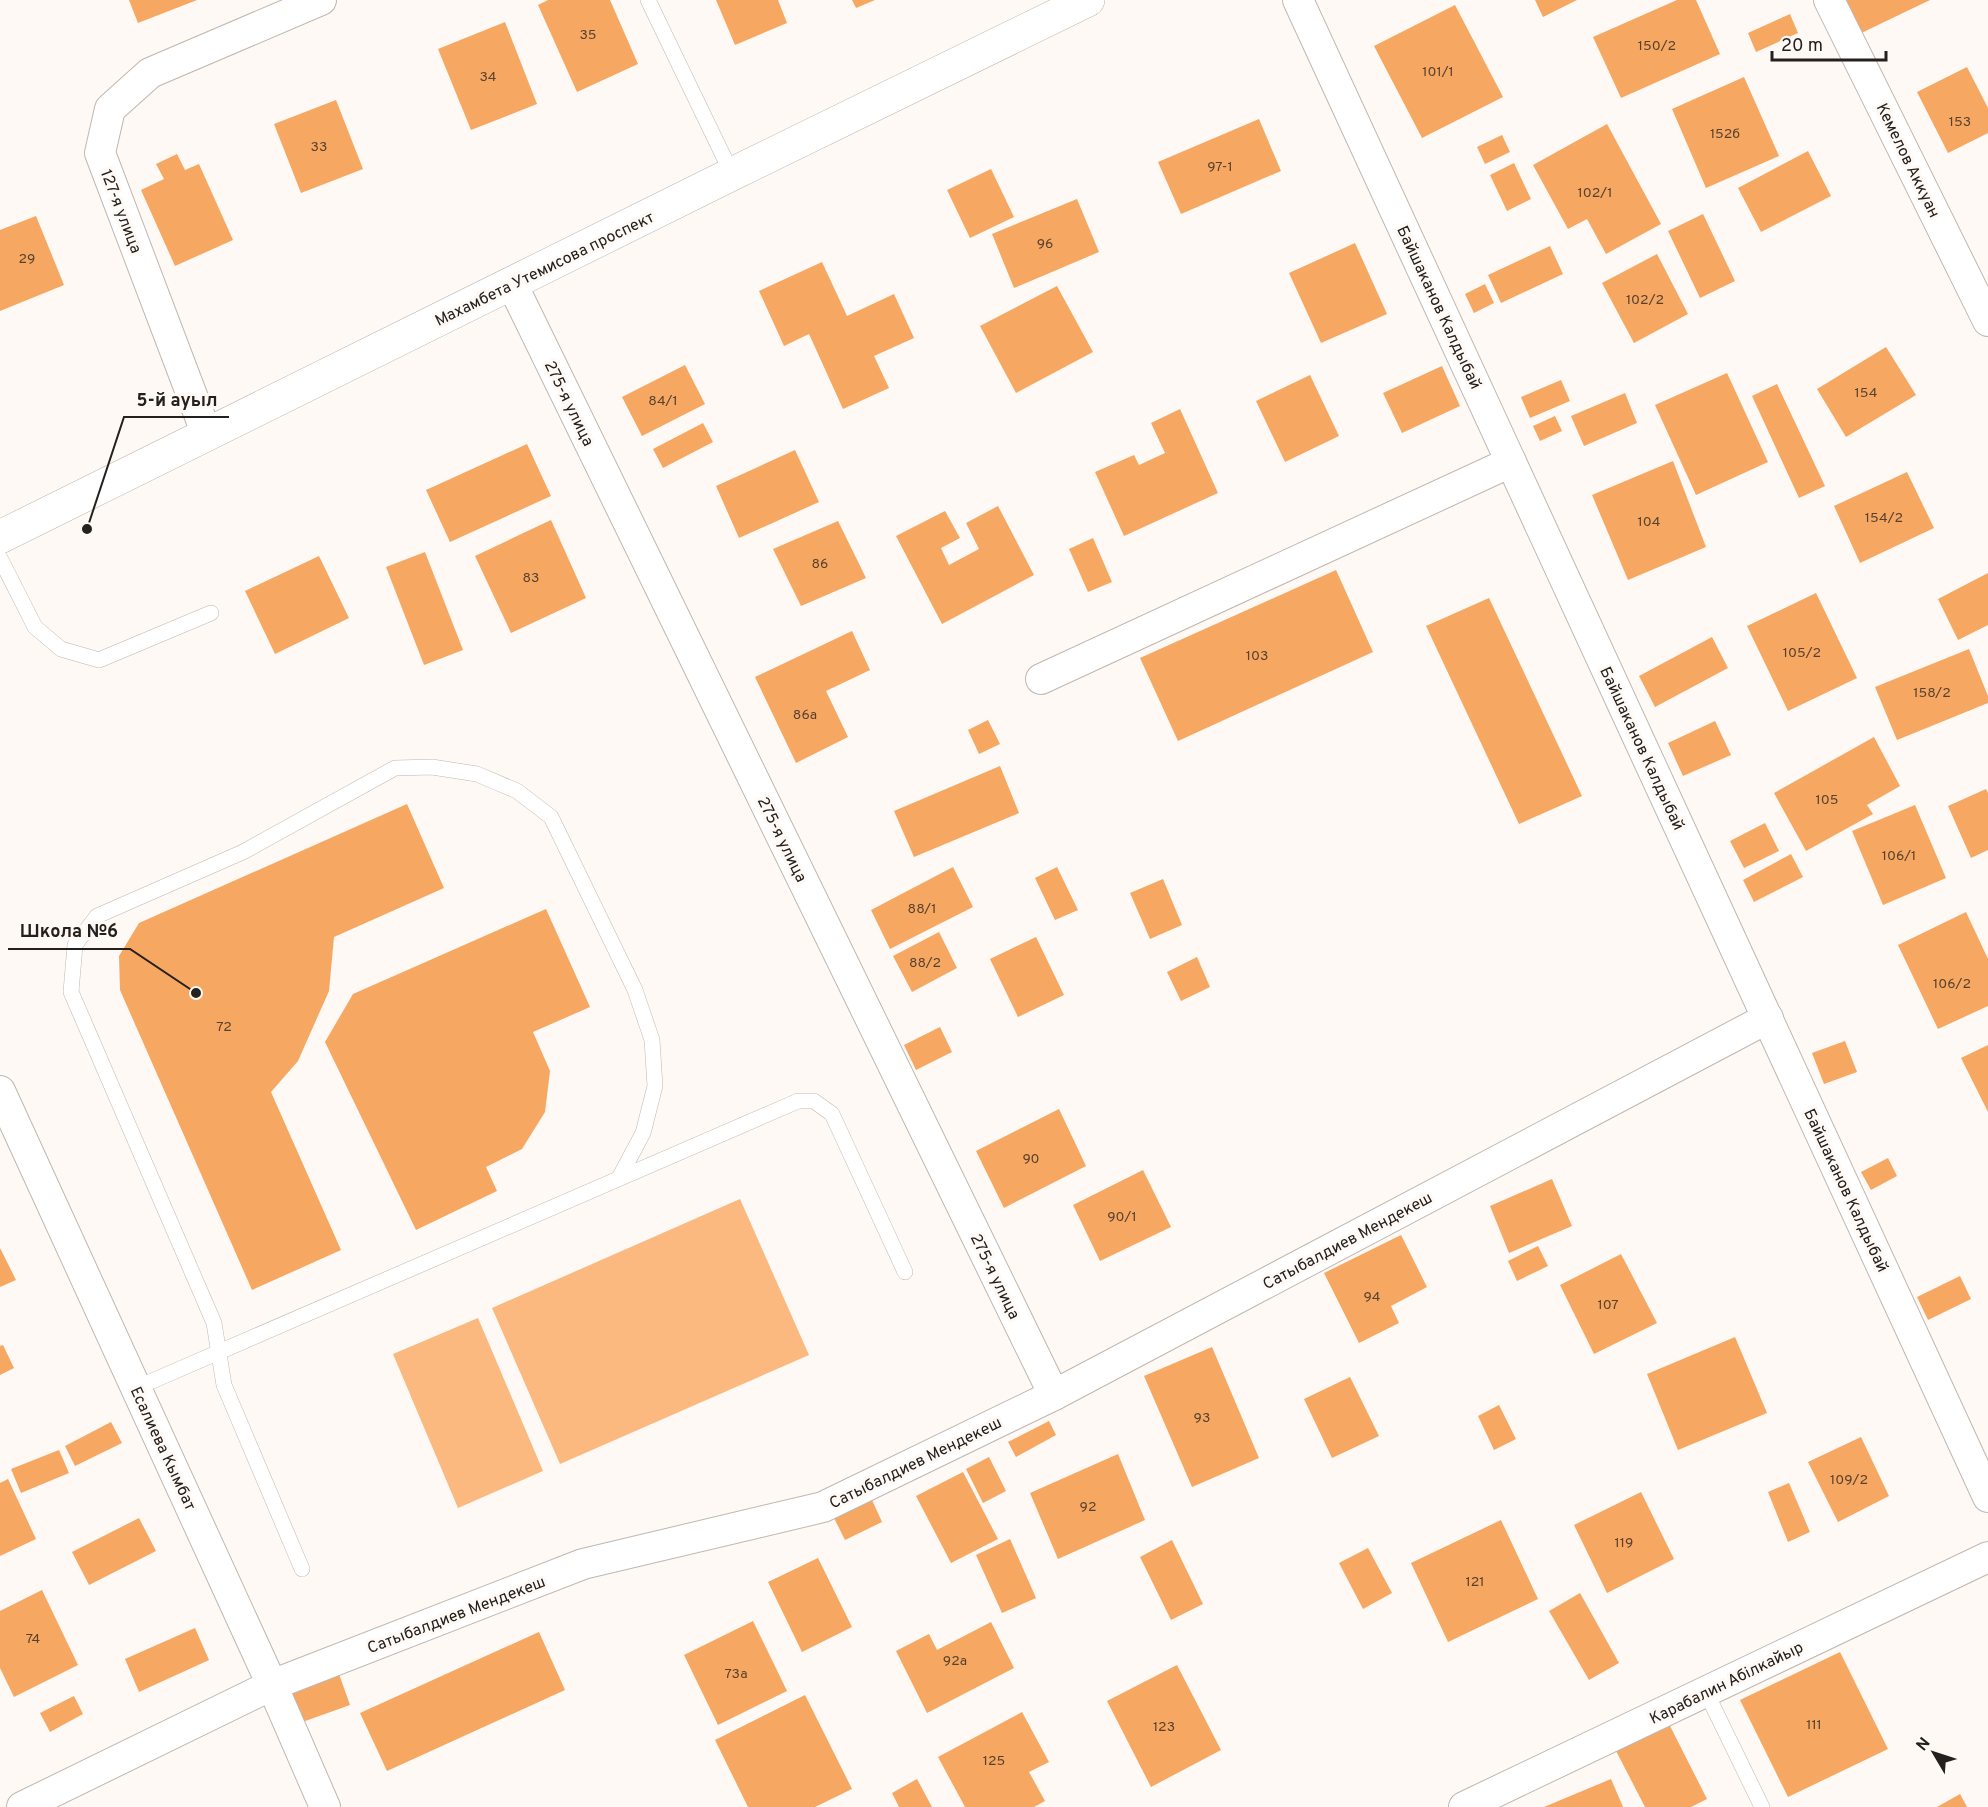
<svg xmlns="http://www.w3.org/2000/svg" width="1988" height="1807" viewBox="0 0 1988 1807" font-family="Overpass,sans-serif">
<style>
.green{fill:#fbb87f}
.building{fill:#f6a762}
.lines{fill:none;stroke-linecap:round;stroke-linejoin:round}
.lane-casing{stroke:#c0b7b0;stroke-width:16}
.street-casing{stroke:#c0b7b0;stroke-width:32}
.secondary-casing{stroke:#c0b7b0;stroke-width:34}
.lane{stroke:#fff;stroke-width:15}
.street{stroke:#fff;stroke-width:30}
.secondary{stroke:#fff;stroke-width:33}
.labels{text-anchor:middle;stroke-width:6;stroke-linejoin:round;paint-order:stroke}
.number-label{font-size:14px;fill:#58422f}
.street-label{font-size:16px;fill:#24201e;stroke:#fef9f4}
.leader{fill:none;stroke:#24201e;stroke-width:2}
.callout-dot{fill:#24201e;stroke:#fef9f4;stroke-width:2}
.callout-label{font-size:18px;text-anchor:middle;font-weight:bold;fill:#24201e;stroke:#fef9f4;stroke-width:6;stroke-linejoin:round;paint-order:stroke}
</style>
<rect width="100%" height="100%" fill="#fef9f4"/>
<g class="green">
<polygon points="740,1199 809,1355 560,1464 492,1308"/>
<polygon points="478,1318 543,1471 458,1508 393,1354"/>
</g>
<g class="building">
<polygon points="129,0 197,0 138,23"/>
<polygon points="548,0 610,0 638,64 577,92 538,5"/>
<polygon points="716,0 778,0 787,23 735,45"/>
<polygon points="852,0 875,0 856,8"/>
<polygon points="1535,0 1577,0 1543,17"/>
<polygon points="1677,0 1696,0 1720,54 1621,98 1593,37"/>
<polygon points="1836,0 1930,0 1853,37"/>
<polygon points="1455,5 1503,97 1422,138 1374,46"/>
<polygon points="1790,14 1798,33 1756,52 1748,33"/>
<polygon points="505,22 537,104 471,130 438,49"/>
<polygon points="1967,67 1988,108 1988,133 1948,153 1917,92"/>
<polygon points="1744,77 1779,156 1706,188 1672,109"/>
<polygon points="336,100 363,169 301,193 274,124"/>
<polygon points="1259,119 1281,171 1181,214 1158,162"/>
<polygon points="1607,124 1661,224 1606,254 1587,219 1568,229 1533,165"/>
<polygon points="1502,135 1510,152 1485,164 1477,147"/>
<polygon points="1808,151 1831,196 1761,232 1738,188"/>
<polygon points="177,154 185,170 199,164 233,240 175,266 141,190 164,179 156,164"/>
<polygon points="1514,163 1531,199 1507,211 1490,175"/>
<polygon points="991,169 1014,217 970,238 947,190"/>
<polygon points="1077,199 1099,252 1014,288 992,234"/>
<polygon points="1703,214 1735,281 1700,298 1668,231"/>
<polygon points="36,216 64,285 0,311 0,230"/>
<polygon points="1355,243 1387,314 1321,343 1289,273"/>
<polygon points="1550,246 1563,274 1501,303 1488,275"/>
<polygon points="1657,254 1688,314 1634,343 1602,283"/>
<polygon points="822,262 847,316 894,294 914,338 874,356 889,388 843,409 809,334 784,346 759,291"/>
<polygon points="1485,284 1494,303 1474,313 1465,294"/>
<polygon points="1057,286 1093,352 1016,393 980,326"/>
<polygon points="1886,347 1916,395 1846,437 1817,389"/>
<polygon points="685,365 705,404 642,436 622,397"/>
<polygon points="1442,366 1460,406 1402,433 1383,393"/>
<polygon points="1727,373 1768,462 1696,495 1655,405"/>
<polygon points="1310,375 1339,436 1285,462 1256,401"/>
<polygon points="1561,380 1570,401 1530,418 1521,397"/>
<polygon points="1777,384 1825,486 1799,498 1752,396"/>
<polygon points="1625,393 1637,423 1584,446 1571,416"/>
<polygon points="1180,409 1218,493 1124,536 1095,472 1134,455 1139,465 1165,453 1151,423"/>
<polygon points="1555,416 1562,431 1540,441 1533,426"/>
<polygon points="703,423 713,442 663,468 653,449"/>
<polygon points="527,444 551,496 450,542 426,490"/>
<polygon points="795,450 819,502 739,538 716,486"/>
<polygon points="1673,461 1706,547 1628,580 1592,495"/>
<polygon points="1907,472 1934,528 1860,563 1834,506"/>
<polygon points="998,506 1034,575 942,624 896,536 945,511 960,538 941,548 949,565 979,549 966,523"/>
<polygon points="551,520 586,598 511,633 475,556"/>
<polygon points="838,521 866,578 801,606 773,549"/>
<polygon points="1093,538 1112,582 1088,592 1069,549"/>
<polygon points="425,552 463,650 424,665 386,567"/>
<polygon points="319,556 349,618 275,654 245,591"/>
<polygon points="1336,570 1373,652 1178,741 1140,658"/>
<polygon points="1988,573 1988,625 1958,640 1938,599"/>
<polygon points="1816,593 1857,678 1788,711 1747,626"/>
<polygon points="1489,598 1582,796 1519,824 1426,626"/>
<polygon points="852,631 870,670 826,691 848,737 796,763 755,677"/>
<polygon points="1712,637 1728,668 1655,707 1639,676"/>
<polygon points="1969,649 1988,696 1988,703 1897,740 1875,687"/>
<polygon points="988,720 1000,744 979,754 968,730"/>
<polygon points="1715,721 1731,755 1683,776 1668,743"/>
<polygon points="1874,737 1900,786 1867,805 1873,814 1806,851 1774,793"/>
<polygon points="1000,766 1019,813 914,857 894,811"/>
<polygon points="1986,789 1988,793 1988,850 1971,858 1948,806"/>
<polygon points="407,804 444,888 334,937 329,991 298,1061 271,1092 341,1250 252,1290 120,990 119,956 139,923"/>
<polygon points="1915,805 1946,878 1883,905 1852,831"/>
<polygon points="1765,823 1779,851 1744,868 1730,841"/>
<polygon points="1791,854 1803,877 1754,902 1743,880"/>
<polygon points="953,867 973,907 890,949 871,910"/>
<polygon points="1057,867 1078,910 1055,920 1035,878"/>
<polygon points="1163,879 1182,925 1150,939 1130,893"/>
<polygon points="546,909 590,1007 533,1032 550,1071 545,1112 522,1149 486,1167 497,1191 416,1230 325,1042 353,994"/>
<polygon points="1966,912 1988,959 1988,1006 1938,1029 1898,945"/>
<polygon points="939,932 957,968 912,992 893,956"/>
<polygon points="1036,937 1064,995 1018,1017 990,959"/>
<polygon points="1197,957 1210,987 1181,1001 1167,972"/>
<polygon points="940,1027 952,1052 916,1070 904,1045"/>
<polygon points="1845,1041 1857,1072 1824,1084 1812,1053"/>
<polygon points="1988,1045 1988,1112 1961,1058"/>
<polygon points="1059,1109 1086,1166 1004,1208 976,1151"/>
<polygon points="1888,1158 1897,1176 1871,1190 1861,1172"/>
<polygon points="1143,1170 1171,1227 1100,1261 1073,1205"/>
<polygon points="1552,1179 1572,1226 1509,1253 1490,1206"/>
<polygon points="1401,1235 1427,1287 1391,1306 1399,1323 1359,1343 1324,1273"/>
<polygon points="1538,1246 1548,1266 1517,1281 1508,1261"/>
<polygon points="0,1248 16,1280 0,1287"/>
<polygon points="1621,1254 1657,1323 1594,1354 1560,1285"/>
<polygon points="1960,1276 1971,1299 1928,1320 1917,1297"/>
<polygon points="1735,1337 1767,1413 1678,1450 1647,1374"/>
<polygon points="3,1345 14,1368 0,1375 0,1346"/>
<polygon points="1212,1347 1259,1458 1192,1487 1144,1376"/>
<polygon points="1350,1377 1379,1436 1332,1458 1304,1399"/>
<polygon points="1499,1405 1516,1439 1494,1450 1478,1416"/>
<polygon points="1049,1421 1056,1435 1016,1457 1008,1442"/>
<polygon points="111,1422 122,1443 75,1466 65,1446"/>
<polygon points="1861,1437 1889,1496 1838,1522 1808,1462"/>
<polygon points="59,1450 69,1473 21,1493 11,1469"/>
<polygon points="1118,1454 1145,1520 1058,1559 1030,1493"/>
<polygon points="989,1457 1006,1491 983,1503 966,1469"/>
<polygon points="963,1472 998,1539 951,1563 916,1496"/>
<polygon points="8,1479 36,1539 0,1556 0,1483"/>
<polygon points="1789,1483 1810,1532 1788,1542 1768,1492"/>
<polygon points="1641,1492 1674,1559 1607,1593 1574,1525"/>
<polygon points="872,1500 882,1522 845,1540 834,1518"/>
<polygon points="139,1518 156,1551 89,1585 72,1552"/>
<polygon points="1501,1520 1538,1599 1448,1642 1411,1563"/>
<polygon points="1010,1539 1036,1598 1002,1613 976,1555"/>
<polygon points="1172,1540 1203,1604 1171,1620 1140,1557"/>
<polygon points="1368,1548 1392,1593 1363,1609 1339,1563"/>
<polygon points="818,1558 852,1627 802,1652 768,1582"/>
<polygon points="42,1590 78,1665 14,1697 0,1668 0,1611"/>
<polygon points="1580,1593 1619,1663 1589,1680 1549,1611"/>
<polygon points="753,1621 787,1691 718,1725 684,1655"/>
<polygon points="991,1622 1014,1668 927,1713 896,1651 929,1634 937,1650"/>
<polygon points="195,1628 209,1660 139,1692 125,1659"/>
<polygon points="539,1632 565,1690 387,1771 360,1713"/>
<polygon points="1840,1652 1888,1749 1788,1797 1740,1700"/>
<polygon points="1177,1665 1221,1750 1151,1787 1107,1701"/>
<polygon points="339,1674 350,1705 294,1725 283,1694"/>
<polygon points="805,1695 852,1789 815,1807 748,1807 715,1740"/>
<polygon points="74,1696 83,1714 50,1732 40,1713"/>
<polygon points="1022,1712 1049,1762 1029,1772 1045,1801 1034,1807 965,1807 938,1757"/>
<polygon points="1667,1720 1707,1799 1691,1807 1645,1807 1614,1747"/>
<polygon points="917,1779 932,1807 899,1807 892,1793"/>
<polygon points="1611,1779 1623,1807 1544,1807"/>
<polygon points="1960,1794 1967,1807 1937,1807"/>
</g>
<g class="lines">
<defs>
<g id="lane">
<polyline points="648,0 732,174"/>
<polyline points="0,558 35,627 61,649 99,660 211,613"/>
<polyline points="136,1388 798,1101 814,1101 832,1114 905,1272"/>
<polyline points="302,1569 224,1385 214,1323 71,992 75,945 97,916 243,852 395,768 432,767 477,774 517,791 551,817 635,990 652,1040 655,1086 643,1133 619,1178"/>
<polyline points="1706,1692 1762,1807"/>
</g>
<g id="street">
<polyline points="1298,0 1988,1497"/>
<polyline points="1829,0 1988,321"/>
<polyline points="512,284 1054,1395"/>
<polyline points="207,435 100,153 110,109 150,73 321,0"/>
<polyline points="1041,679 1511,462"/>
<polyline points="0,1091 272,1685 325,1807"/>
<polyline points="22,1807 272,1685 583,1564 823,1507 1054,1395 1768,1018"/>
<polyline points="1464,1807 1988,1557"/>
</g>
<polyline id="secondary" points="0,537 732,174 1088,0"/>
</defs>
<use href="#lane" class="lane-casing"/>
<use href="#street" class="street-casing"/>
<use href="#secondary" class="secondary-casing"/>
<use href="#lane" class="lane"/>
<use href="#street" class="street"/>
<use href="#secondary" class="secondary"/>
</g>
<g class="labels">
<g class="number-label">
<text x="588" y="39">35</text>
<text x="1657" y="50">150/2</text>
<text x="1438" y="76">101/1</text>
<text x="488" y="81">34</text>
<text x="1960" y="126">153</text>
<text x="1725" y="138">152б</text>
<text x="319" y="151">33</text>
<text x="1220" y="171">97-1</text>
<text x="1595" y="197">102/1</text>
<text x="1045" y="248">96</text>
<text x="27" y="263">29</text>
<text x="1645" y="304">102/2</text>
<text x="1866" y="397">154</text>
<text x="663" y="405">84/1</text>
<text x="1884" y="522">154/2</text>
<text x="1649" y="526">104</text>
<text x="820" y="568">86</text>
<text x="531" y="582">83</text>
<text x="1802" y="657">105/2</text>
<text x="1257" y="660">103</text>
<text x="1932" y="697">158/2</text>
<text x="805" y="719">86а</text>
<text x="1827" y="804">105</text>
<text x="1899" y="860">106/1</text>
<text x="922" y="913">88/1</text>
<text x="925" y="967">88/2</text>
<text x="1952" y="988">106/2</text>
<text x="224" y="1031">72</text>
<text x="1031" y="1163">90</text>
<text x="1122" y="1221">90/1</text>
<text x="1372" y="1301">94</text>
<text x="1608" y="1309">107</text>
<text x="1202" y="1422">93</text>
<text x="1849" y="1484">109/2</text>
<text x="1088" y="1511">92</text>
<text x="1624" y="1547">119</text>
<text x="1475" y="1586">121</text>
<text x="33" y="1643">74</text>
<text x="955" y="1665">92а</text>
<text x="736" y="1678">73а</text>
<text x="1814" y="1729">111</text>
<text x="1164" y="1731">123</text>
<text x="994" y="1765">125</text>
</g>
<g class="street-label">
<text transform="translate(1909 160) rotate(64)" y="6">Кемелов Аккуан</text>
<text transform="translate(122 211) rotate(69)" y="6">127-я улица</text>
<text transform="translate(544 268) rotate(-26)" y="6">Махамбета Утемисова проспект</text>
<text transform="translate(1440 307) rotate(65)" y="6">Байшаканов Калдыбай</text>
<text transform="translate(570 403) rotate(64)" y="6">275-я улица</text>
<text transform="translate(1643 748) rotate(65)" y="6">Байшаканов Калдыбай</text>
<text transform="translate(783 839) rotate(64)" y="6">275-я улица</text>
<text transform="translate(1847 1190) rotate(65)" y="6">Байшаканов Калдыбай</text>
<text transform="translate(1347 1240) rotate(-28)" y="6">Сатыбалдиев Мендекеш</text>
<text transform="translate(996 1276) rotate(64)" y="6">275-я улица</text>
<text transform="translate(164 1448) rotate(65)" y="6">Есалиева Кымбат</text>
<text transform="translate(915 1462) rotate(-26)" y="6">Сатыбалдиев Мендекеш</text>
<text transform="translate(456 1614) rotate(-21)" y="6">Сатыбалдиев Мендекеш</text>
<text transform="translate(1726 1682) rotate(-26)" y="6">Карабалин Абілкайыр</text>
</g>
</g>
<path class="leader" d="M87 529L124 417H229M196 993L130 949H8"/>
<g class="callout-dot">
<circle cx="87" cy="529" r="6"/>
<circle cx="196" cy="993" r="6"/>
</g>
<g class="callout-label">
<text x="177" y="406">5-й ауыл</text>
<text x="69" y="937">Школа №6</text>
</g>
<g transform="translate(1934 1753) rotate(309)" stroke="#fef9f4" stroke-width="4.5" paint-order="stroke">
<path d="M0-4.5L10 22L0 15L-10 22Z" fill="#24201e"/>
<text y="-9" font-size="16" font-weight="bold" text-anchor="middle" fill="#24201e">N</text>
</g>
<path d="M1772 51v9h114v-9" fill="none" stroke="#24201e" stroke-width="3"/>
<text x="1781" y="51" font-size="18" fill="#24201e" stroke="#fef9f4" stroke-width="4.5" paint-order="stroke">20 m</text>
</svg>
